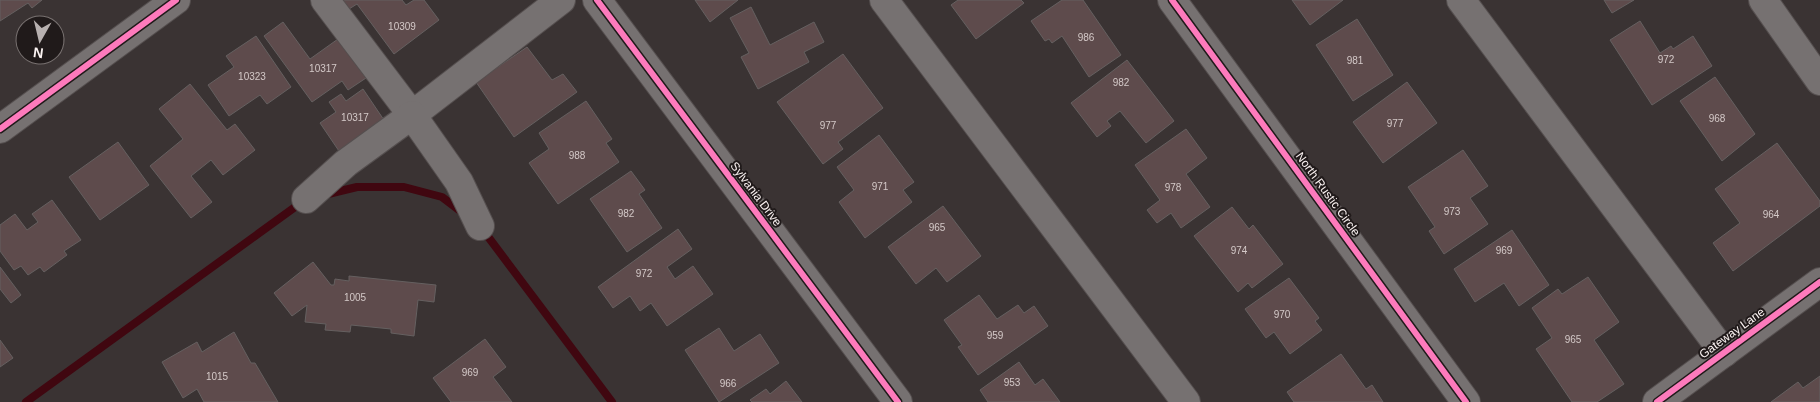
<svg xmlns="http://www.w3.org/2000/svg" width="1820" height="402" viewBox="0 0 1820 402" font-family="Helvetica,sans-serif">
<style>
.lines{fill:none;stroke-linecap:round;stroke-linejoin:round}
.stream{stroke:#400710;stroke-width:8}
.building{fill:#5e4b4c;stroke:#656060}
.minor-casing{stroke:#554f4f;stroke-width:30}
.minor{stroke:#767171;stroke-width:28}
.cycleway-casing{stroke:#201a1a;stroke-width:9}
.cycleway{stroke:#fd7abc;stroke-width:6}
.labels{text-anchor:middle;stroke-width:4;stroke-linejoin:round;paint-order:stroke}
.number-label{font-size:10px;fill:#d4c9c8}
.street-label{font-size:12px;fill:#fbf3f2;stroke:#201a1a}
</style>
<rect width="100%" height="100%" fill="#3a3333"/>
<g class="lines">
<g class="stream">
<polyline points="324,195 357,187 404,187 442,197 463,213"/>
<polyline points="483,230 612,402"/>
<polyline points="26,402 302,202"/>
</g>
</g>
<g class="building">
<polygon points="0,0 42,0 32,8 28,3 0,21"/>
<polygon points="343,0 402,0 406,5 414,0 424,0 439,20 394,54 357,4 349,9"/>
<polygon points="695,0 738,0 710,22"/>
<polygon points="958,0 1021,0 1024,3 976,39 951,5"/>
<polygon points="1062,0 1083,0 1121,55 1089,77 1062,36 1052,43 1049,39 1045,41 1031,21"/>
<polygon points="1292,0 1343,0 1310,25"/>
<polygon points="1604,0 1634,0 1612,13"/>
<polygon points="751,7 770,45 814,22 824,42 804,52 809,62 758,89 741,57 749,53 730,18"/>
<polygon points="1357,19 1393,75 1353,101 1316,45"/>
<polygon points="1640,21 1660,53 1671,46 1673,49 1693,36 1712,66 1652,105 1610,40"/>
<polygon points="283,22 310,59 338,39 366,78 348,90 342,81 312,102 264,36"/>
<polygon points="256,36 291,87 267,104 260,95 229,116 208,85 234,67 226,56"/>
<polygon points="527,47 552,80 563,74 577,92 514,137 476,82"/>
<polygon points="843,54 883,108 838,142 843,149 823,164 777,102"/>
<polygon points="1127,60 1174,121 1146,143 1120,111 1107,121 1111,126 1097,137 1071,103"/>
<polygon points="1715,77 1755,134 1722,161 1680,101"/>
<polygon points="1407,82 1437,123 1383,163 1353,122"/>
<polygon points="190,84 227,130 235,124 255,150 223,175 211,160 191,176 212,202 191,218 150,166 183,139 159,109"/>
<polygon points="363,89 386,123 341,154 320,123 336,112 329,102 341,94 346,101"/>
<polygon points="586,101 612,139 606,143 619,162 558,204 529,163 549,149 539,133"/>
<polygon points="1186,129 1207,158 1186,174 1210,207 1181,228 1171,213 1157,223 1147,210 1160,200 1135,165"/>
<polygon points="879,135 914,182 903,190 912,202 865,238 839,202 854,190 837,167"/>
<polygon points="118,142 149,185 100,220 69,177"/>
<polygon points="1777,143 1820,201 1820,206 1733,271 1713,243 1740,223 1715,189"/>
<polygon points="1463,150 1488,186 1470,198 1488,224 1444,254 1429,231 1435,227 1408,187"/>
<polygon points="631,171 645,190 639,194 662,228 627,252 590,199"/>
<polygon points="52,200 81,240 64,251 67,255 44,272 40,267 28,275 21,266 14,270 0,251 0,225 15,214 27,230 38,222 32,214"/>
<polygon points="943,206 981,256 947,282 936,268 916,284 888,247"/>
<polygon points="1232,207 1249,229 1253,225 1283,264 1252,288 1248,283 1238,292 1194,236"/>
<polygon points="678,229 692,249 667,267 675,279 693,266 713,294 667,326 651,303 640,311 630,296 613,308 598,287"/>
<polygon points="1512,230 1549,285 1519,306 1504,283 1475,302 1454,269"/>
<polygon points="313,262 331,285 334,285 335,279 349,281 349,276 436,285 434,302 418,300 414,336 391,333 391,329 351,325 350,332 325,330 326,324 305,322 307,305 292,316 274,293"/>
<polygon points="0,267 21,295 11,303 0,289"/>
<polygon points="1588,277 1619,322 1594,340 1624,384 1597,402 1572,402 1536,349 1552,338 1532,308 1558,289 1562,294"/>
<polygon points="1289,278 1319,318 1315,321 1322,330 1290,354 1274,332 1266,338 1245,309"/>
<polygon points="979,295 997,319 1018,305 1024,313 1034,306 1048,326 978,375 958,347 962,345 944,320"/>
<polygon points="719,328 734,351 760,334 779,363 719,402 685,350"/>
<polygon points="234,332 251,363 255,363 278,402 204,402 197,389 183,398 162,362 197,342 202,352"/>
<polygon points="485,339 506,367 493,377 512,402 451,402 433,378"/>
<polygon points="0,340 13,358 0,367"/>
<polygon points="1341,354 1366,389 1372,385 1383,402 1294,402 1287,392"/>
<polygon points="1019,362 1035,385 1043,379 1060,402 988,402 980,390"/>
<polygon points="1820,376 1820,402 1771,402 1798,382 1803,388"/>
<polygon points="786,381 802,402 752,402 750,400 766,389 770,394"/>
</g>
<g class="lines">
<defs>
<g id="minor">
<polyline points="325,0 412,115 561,0"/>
<polyline points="597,0 898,402"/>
<polyline points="884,0 1186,402"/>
<polyline points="1172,0 1466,402"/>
<polyline points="1461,0 1724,353"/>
<polyline points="1763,0 1820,81"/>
<polyline points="0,129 176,0"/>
<polyline points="306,199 346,163 412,115 459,182 480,226"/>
<polyline points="1657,402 1820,282"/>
</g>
</defs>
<use href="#minor" class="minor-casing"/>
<use href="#minor" class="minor"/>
<defs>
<g id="cycleway">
<polyline points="597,0 898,402"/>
<polyline points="1172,0 1466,402"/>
<polyline points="0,129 176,0"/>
<polyline points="1657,402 1820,282"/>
</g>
</defs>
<use href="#cycleway" class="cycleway-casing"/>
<use href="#cycleway" class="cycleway"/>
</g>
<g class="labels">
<g class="number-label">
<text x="402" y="30">10309</text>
<text x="1086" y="41">986</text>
<text x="1666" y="63">972</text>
<text x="1355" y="64">981</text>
<text x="323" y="72">10317</text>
<text x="252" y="80">10323</text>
<text x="1121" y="86">982</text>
<text x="355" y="121">10317</text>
<text x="1717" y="122">968</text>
<text x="1395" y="127">977</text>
<text x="828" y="129">977</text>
<text x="577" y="159">988</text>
<text x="880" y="190">971</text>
<text x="1173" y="191">978</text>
<text x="1452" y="215">973</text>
<text x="626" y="217">982</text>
<text x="1771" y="218">964</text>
<text x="937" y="231">965</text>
<text x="1239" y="254">974</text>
<text x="1504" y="254">969</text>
<text x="644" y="277">972</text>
<text x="355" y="301">1005</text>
<text x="1282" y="318">970</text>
<text x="995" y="339">959</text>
<text x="1573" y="343">965</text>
<text x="470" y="376">969</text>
<text x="217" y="380">1015</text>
<text x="1012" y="386">953</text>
<text x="728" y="387">966</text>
</g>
<g class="street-label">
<text transform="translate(756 194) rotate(53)" y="4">Sylvania Drive</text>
<text transform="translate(1328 194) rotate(54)" y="4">North Rustic Circle</text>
<text transform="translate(1732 333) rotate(-36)" y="4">Gateway Lane</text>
</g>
</g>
<g transform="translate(40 40) rotate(188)"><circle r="24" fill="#201a1a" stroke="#787170"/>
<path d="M0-4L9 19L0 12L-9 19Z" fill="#b7b0af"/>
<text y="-8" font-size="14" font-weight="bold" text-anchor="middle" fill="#fbf3f2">N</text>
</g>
</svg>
